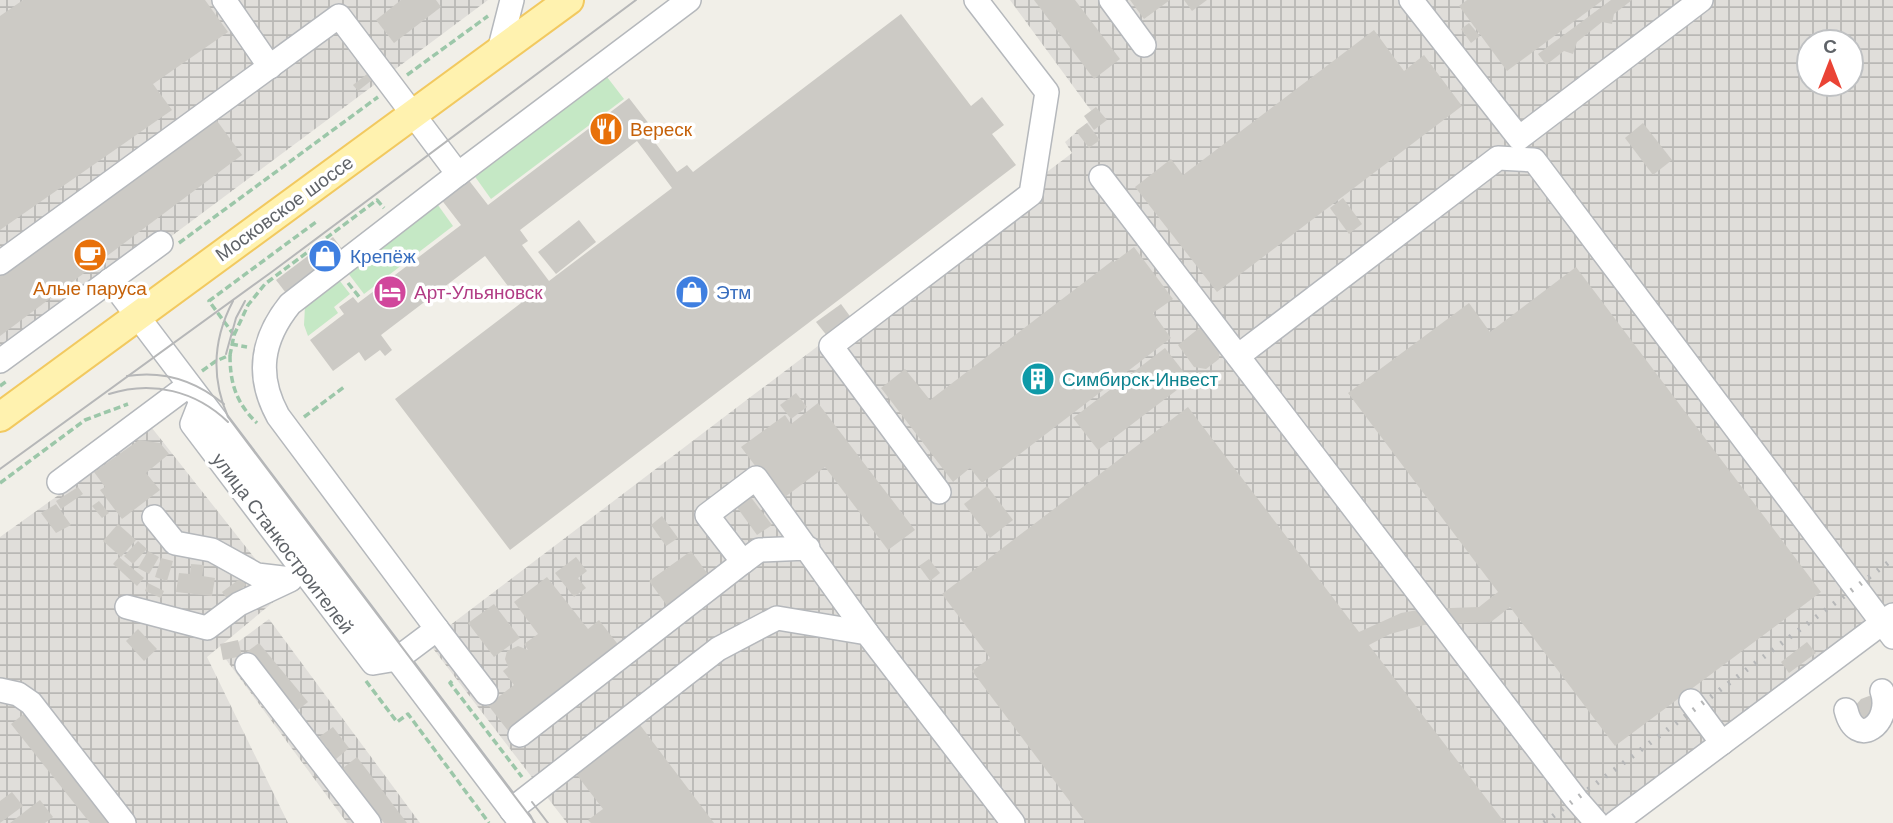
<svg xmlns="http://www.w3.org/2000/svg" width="1893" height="823" viewBox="0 0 1893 823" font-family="Helvetica,sans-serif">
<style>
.industrial{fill:url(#industrial-grid);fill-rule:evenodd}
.green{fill:#c5e8c5}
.building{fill:#cccac5;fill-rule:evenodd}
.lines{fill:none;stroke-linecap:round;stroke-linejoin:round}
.minor-casing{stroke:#b5b8bc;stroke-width:26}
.major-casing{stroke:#f2c960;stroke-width:32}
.path{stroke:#9cc7a9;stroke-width:3.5;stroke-dasharray:7 3.5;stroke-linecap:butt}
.minor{stroke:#fff;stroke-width:23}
.major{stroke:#fff2af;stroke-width:28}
.tram{stroke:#b6b7b8;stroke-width:2}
.rail{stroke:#b6b7b8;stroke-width:5;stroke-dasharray:2 9;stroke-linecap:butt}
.labels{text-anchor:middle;stroke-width:7;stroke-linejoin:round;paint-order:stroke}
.food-label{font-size:19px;fill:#c56008;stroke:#fff;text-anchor:start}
.street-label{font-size:19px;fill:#5f6368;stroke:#fff}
.shop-label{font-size:19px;fill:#366cbe;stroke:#fff;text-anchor:start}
.hotel-label{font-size:19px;fill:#b23c85;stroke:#fff;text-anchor:start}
.culture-label{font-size:19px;fill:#0d838f;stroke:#fff;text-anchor:start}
</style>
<defs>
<pattern id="industrial-grid" width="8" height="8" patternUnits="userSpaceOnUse" patternTransform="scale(1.75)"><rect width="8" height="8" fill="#e0deda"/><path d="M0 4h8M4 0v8" fill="none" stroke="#b9b8b5"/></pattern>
</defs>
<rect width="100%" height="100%" fill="#f1efe8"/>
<g class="industrial">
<polygon points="0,0 488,0 0,364"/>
<path d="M1010,0H1893V628L1626,823H567L428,642L1072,153L1065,142L1095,116ZM1809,42H1851V84H1809Z"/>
<polygon points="152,428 283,594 207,657 288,823 0,823 0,537"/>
<polygon points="269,619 420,823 347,823 222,654"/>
</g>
<g class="green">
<polygon points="604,73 624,99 491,199 471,171"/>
<polygon points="435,201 453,226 364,294 345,269"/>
<polygon points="336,276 350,294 334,307 338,313 308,336 304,325 305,306"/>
</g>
<g class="building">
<polygon points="23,0 205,0 228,32 153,84 172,110 0,230 0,16"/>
<polygon points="401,0 436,0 441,7 394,43 376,20"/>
<polygon points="1034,0 1075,0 1120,59 1094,79"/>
<polygon points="1130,0 1170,0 1144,19"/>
<polygon points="1184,0 1207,0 1192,11"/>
<polygon points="1467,0 1603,0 1507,71 1459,6"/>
<polygon points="1611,0 1632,0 1614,14 1612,24 1602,22 1577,42 1573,54 1564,51 1546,65 1538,54"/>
<path d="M901,14L971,106L982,97L1004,125L992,134L1016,165L510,550L395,399L521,303L485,256L381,335L392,350L385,356L380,350L365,361L359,352L333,371L310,340L344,314L339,307L353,297L358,303L461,225L437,194L464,174L488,205L629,98L653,129L648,133L677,172L687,165L693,172ZM637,141L672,188L549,281L522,245L528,241L520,230Z"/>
<polygon points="1469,23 1480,36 1471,43 1461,29"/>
<polygon points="1374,30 1404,71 1424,55 1462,106 1217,292 1135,187 1171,159 1183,175"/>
<polygon points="367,74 372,80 358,91 353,85"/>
<polygon points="1096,107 1107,120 1094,130 1084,116"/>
<polygon points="212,114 242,155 0,336 0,271"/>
<polygon points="1087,123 1100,140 1089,148 1076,131"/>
<polygon points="1643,123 1672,160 1653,175 1625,138"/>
<polygon points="1343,198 1362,224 1349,234 1330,208"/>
<polygon points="579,220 596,242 556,274 538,252"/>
<polygon points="333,237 345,253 289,297 276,280"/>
<polygon points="1134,247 1173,299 1153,313 1171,338 982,483 970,468 953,482 881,388 905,369 930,400 1112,261 1114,262"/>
<polygon points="1576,267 1821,592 1615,746 1510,607 1491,622 1424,625 1390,634 1369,645 1505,823 1086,823 972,671 990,658 942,594 1188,407 1359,632 1401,613 1423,609 1479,607 1498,592 1348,393 1469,303 1490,332"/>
<polygon points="841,304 852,319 828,337 816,322"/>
<polygon points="1203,325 1220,347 1219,359 1206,369 1194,367 1178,345"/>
<polygon points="1165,348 1190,380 1098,450 1073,418"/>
<polygon points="796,393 807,407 791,419 780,405"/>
<polygon points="818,403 915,530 888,550 825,467 781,500 741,447 785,415 791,424"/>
<polygon points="139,440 160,443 169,454 146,473 160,490 122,519 100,490 105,487 94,472"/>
<polygon points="987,486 1013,520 990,538 964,504"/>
<polygon points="78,487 83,494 61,509 56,501"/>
<polygon points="750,496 772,525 757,535 736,506"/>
<polygon points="99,501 109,513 102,518 92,506"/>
<polygon points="56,504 71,525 56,533 41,513"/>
<polygon points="662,516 678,538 666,546 651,525"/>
<polygon points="118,524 136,540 121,557 103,541"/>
<polygon points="138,541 147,549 133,564 124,556"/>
<polygon points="148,551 159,557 149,574 138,568"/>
<polygon points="691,551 710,577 668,607 649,581"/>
<polygon points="119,557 144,578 137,586 113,564"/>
<polygon points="576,557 587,571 578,578 586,588 574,597 555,573"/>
<polygon points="161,558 173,561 167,581 155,577"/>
<polygon points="929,559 940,573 930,581 919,566"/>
<polygon points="191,564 204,565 202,576 215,578 212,596 176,592 179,573 190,574"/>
<polygon points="547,577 588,629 599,620 620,647 509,732 488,705 514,685 503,671 508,667 505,659 507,651 518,646 528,650 524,644 538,634 514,602"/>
<polygon points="241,578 246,585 228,600 222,592"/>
<polygon points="148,583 164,591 161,598 145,591"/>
<polygon points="494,604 520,638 494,657 468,623"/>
<polygon points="138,629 157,649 144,661 126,641"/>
<polygon points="238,640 242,656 223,660 220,644"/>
<polygon points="1807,642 1816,653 1789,673 1781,662"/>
<polygon points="259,643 308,702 294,713 245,653"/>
<polygon points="1869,696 1874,697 1882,707 1862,722 1855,706 1861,699"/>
<polygon points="25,713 113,823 90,823 11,724"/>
<polygon points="637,721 714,823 591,823 588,820 603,809 573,770"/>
<polygon points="333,727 349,748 336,759 319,737"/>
<polygon points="357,757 407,823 384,823 343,768"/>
<polygon points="12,792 23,806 0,823 0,801"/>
<polygon points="40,800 53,817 45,823 10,823"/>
</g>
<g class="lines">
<defs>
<g id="minor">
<polyline points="224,0 270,67"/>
<polyline points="1111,0 1144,45"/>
<polyline points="1411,0 1519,138 1701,0"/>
<polyline points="499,51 512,0"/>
<polyline points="458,174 689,0"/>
<polyline points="1101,177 1576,799 1597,823"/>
<path d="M0,263L339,16L458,174L290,304C261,340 256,376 278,416L437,629L397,659L373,663L192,424L201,401"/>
<polyline points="110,280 521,823"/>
<polyline points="1238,356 1498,158 1534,160 1893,637"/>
<polyline points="0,361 161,243"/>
<polyline points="59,482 189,385"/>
<polyline points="939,492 831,346 1031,194 1047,92 976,0"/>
<polyline points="154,517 175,543 212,550 257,575 291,579"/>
<polyline points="808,548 759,550 743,562 707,515 756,478 867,633"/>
<polyline points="127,607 207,628 239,604 290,580"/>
<polyline points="437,629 486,693"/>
<polyline points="247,665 369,823"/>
<polyline points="0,690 18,694 31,703 124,823"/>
<polyline points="1691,701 1722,743"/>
<path d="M1846,710C1856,751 1893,723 1882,691"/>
<polyline points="520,735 743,562"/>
<polyline points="511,810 718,649 777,618 867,633 1013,823"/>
<polyline points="1615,823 1893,615"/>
</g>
<polyline id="major" points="0,417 569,0"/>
</defs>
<use href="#minor" class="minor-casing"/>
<use href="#major" class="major-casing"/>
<g class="path">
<polyline points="407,75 488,16"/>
<polyline points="179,243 378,97"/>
<polyline points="348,283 360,298"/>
<polyline points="234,335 248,305 265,284 377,200 384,208"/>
<polyline points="231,344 247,347"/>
<path d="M230,355C230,383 236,403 257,423"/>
<polyline points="202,371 216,361 230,355 234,335 209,301 316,222"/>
<polyline points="0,386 8,380"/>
<polyline points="304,417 344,387"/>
<polyline points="0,483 85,420 128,404"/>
<polyline points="366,681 397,722 408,714 489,823"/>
<polyline points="452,681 450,683 522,777"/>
</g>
<use href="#minor" class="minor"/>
<use href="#major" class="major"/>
<g class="tram">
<path d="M233,301C213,339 211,378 228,417L535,823"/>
<polyline points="226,354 236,318 245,301"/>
<path d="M127,376C164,370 196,381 224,404"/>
<path d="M109,394C152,380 196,391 228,422"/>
<polyline points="0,469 273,271 636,0"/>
<polyline points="532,802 548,823"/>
</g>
<polyline class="rail" points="1544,823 1893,559"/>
</g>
<defs>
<symbol id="restaurant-disc" viewBox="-11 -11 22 22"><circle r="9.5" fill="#e8710a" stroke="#fff"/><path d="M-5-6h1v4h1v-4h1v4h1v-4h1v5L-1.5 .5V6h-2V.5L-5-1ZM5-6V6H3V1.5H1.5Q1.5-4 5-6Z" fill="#fff"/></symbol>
<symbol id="cafe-disc" viewBox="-11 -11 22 22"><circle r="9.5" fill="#e8710a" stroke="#fff"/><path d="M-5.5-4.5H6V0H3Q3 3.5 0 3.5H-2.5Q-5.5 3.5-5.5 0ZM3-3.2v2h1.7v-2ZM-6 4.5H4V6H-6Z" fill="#fff"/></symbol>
<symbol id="shop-disc" viewBox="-11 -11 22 22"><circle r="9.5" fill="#3f7fe0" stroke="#fff"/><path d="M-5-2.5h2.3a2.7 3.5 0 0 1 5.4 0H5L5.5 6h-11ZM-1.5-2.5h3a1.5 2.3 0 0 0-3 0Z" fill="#fff"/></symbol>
<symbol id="hotel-disc" viewBox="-11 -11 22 22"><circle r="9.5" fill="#d1479c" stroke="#fff"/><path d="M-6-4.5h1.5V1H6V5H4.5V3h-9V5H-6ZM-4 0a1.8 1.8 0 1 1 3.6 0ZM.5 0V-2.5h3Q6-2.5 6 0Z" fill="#fff"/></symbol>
<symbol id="building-disc" viewBox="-11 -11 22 22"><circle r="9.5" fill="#0f9aa8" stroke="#fff"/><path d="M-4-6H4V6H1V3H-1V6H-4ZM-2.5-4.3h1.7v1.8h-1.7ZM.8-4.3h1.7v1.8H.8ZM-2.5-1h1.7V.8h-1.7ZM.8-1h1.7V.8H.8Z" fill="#fff"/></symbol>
</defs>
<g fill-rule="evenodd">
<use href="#restaurant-disc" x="587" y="110" width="38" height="38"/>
<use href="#cafe-disc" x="71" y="236" width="38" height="38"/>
<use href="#shop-disc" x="306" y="237" width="38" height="38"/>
<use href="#hotel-disc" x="371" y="273" width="38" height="38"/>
<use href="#shop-disc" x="673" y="273" width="38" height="38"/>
<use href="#building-disc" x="1019" y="360" width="38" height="38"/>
</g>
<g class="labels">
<g class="food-label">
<text x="630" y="136">Вереск</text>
<text x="90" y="295" text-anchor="middle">Алые паруса</text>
</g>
<g class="street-label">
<text transform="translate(284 208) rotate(-36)" y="7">Московское шоссе</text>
<text transform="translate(283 543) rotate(53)" y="7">улица Станкостроителей</text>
</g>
<g class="shop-label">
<text x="350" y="263">Крепёж</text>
<text x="716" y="299">Этм</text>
</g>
<g class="hotel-label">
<text x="414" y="299">Арт-Ульяновск</text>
</g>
<g class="culture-label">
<text x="1062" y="386">Симбирск-Инвест</text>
</g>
</g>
<g transform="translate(1830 63)"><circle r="33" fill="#ffffff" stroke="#bfc1c3" stroke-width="2"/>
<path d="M0-5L12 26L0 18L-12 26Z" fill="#ea4335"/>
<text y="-10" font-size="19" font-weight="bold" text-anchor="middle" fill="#5f6368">С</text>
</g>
</svg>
